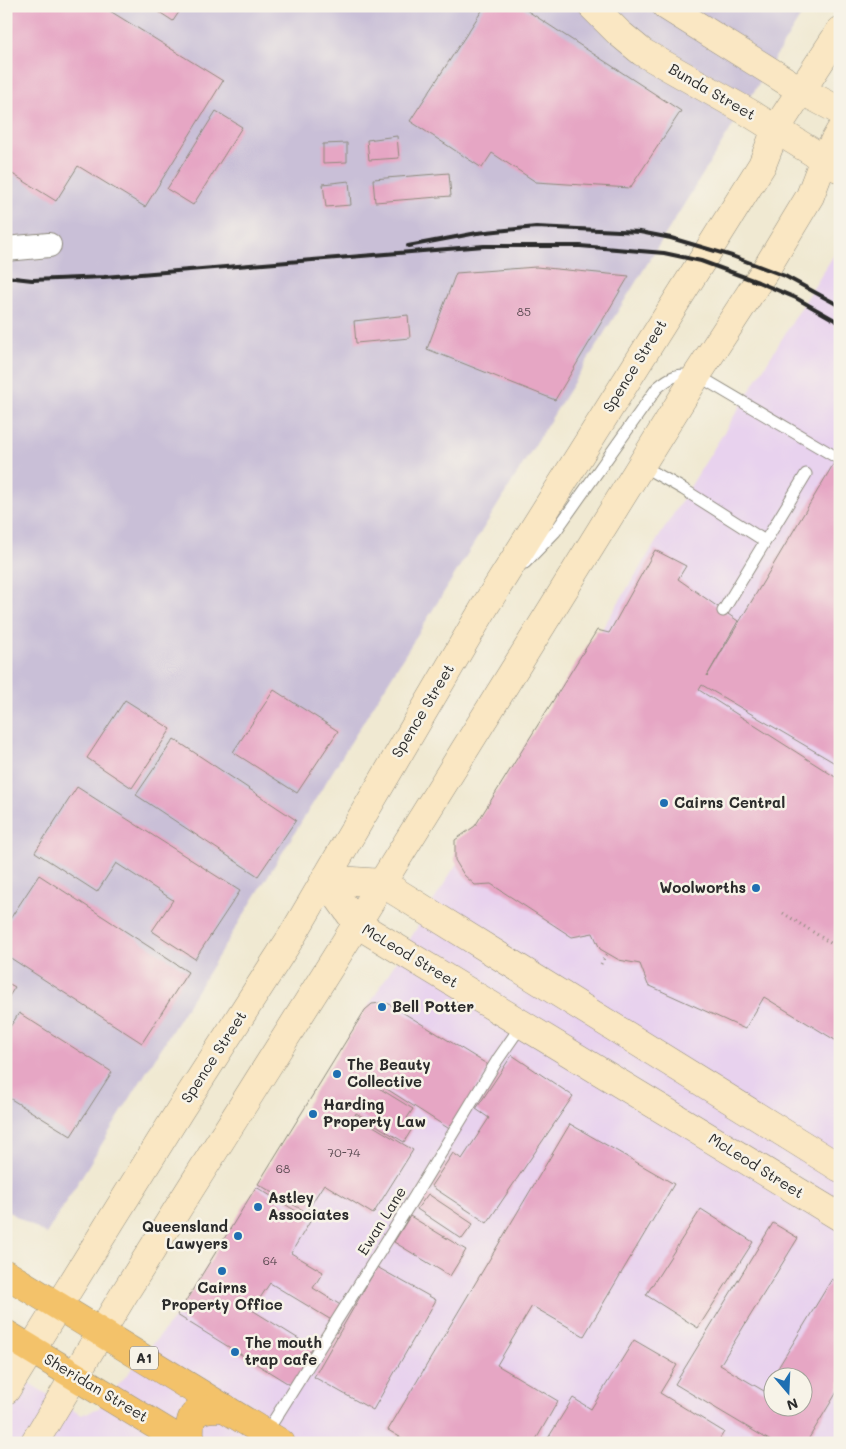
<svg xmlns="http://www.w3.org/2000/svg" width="846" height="1449" viewBox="0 0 846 1449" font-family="Mali,sans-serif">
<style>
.built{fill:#e8d2ee;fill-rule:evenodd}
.industrial{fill:#c9bfd7}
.building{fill:#e6a6c4;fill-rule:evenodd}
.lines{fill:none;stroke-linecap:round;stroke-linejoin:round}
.lane-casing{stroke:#8e8a7e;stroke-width:13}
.street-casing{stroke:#8e8a7e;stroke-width:26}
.secondary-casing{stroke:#8e8a7e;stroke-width:29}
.highway-casing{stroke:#8e8a7e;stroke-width:29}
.path{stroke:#8e8a7e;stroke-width:3;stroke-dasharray:1 4;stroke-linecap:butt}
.lane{stroke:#fff;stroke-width:11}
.street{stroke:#fff;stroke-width:24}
.secondary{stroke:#fae7c3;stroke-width:28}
.highway{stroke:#f3c26a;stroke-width:28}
.rail{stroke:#2b2b2b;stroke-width:4}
.poi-dot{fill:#1f6fb2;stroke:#f7f3e8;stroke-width:2}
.labels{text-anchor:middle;stroke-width:5;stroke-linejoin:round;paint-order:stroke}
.number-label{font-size:12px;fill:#5a4a51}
.shield{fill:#f7f3e8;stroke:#686764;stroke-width:1}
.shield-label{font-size:14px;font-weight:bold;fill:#2b2b2b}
.street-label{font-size:15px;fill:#2b2b2b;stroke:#f7f3e8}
.poi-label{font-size:15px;font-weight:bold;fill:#2b2b2b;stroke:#f7f3e8;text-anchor:start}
</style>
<rect width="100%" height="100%" fill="#f7f3e8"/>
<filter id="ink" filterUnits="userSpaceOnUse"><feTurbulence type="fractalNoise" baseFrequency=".02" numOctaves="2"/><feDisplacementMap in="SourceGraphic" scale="10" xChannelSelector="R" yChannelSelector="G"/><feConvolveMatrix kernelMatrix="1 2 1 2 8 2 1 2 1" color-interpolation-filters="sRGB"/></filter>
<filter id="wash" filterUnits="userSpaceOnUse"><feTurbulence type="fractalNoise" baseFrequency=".0096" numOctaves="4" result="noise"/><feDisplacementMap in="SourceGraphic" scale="20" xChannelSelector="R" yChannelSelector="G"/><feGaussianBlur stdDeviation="1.12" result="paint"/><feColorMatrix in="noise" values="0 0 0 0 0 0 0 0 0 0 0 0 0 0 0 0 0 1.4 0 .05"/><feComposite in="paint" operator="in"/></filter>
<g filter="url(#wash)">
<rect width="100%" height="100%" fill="#f0e9d2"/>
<path class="built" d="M840,245V1443H6V1369L81,1415L99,1408L177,1315ZM774,1376H804V1406H774Z"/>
<polygon class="industrial" points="6,6 807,6 46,1234 6,1210"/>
<g id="blocks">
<g class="building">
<polygon points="6,6 102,6 223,81 145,207 78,166 56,201 6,170"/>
<polygon points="150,6 183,6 173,21"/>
<polygon points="485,6 520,6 681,111 630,188 536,182 492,153 482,168 410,121"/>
<polygon points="216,111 242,127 193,205 167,189"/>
<polygon points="397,136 399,158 369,160 367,140"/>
<polygon points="347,143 347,162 323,163 323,144"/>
<polygon points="449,173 451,196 375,202 373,179"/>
<polygon points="349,181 351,205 326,207 323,184"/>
<polygon points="536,267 629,276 555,400 427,349 456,273"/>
<polygon points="408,315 410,338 356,343 354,321"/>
<polygon points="840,453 840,766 702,685 699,690 840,780 840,1043 764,997 745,1029 648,985 640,964 619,960 607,953 600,949 593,933 572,937 491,884 475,885 464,875 455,860 455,840 475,826 597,630 609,633 655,550 686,566 678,579 738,621 707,676"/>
<polygon points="274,690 338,731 297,793 233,752"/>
<polygon points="125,700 171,729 132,788 87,758"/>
<polygon points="174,739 296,820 258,876 136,795"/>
<polygon points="77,787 240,891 195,959 152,931 173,900 116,863 97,892 35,852"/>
<polygon points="39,875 188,972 142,1043 6,955 6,925"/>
<polygon points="6,982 15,987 6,1001"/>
<polygon points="381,1003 389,1004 490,1066 451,1130 376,1082 374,1085 413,1109 407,1118 415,1124 404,1142 356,1113 355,1115 413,1150 373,1214 324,1184 306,1212 258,1184 365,1010 372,1004"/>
<polygon points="19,1013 112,1072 71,1136 6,1096 6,1033"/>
<polygon points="512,1055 573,1096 487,1223 431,1186 453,1153 462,1159 489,1118 476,1109"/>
<polygon points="570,1124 674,1184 584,1336 532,1306 497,1365 558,1401 534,1443 410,1443 388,1430"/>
<polygon points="256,1187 311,1220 291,1253 323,1272 313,1288 342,1306 333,1321 270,1283 252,1310 315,1349 292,1386 177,1315"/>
<polygon points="428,1194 473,1224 462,1239 417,1209"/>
<polygon points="701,1209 753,1242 698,1328 646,1295"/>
<polygon points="410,1216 466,1250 450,1276 394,1242"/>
<path d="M773,1223L798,1238L720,1365L764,1391L832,1279L840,1284V1387L806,1443H774L675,1384ZM774,1376H804V1406H774Z"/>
<polygon points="377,1267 436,1300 373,1410 314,1377"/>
<polygon points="634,1340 677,1365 660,1393 724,1432 717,1443 545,1443 573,1398 591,1409"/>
</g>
</g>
</g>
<g filter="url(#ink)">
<use href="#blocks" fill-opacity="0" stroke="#8e8a7e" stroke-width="1"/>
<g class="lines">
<defs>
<g id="lane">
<polyline points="641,465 683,489 765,541"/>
<path d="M525,563L555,532L657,388C672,375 677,374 697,375L836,457"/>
<polyline points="723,611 806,474"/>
<polyline points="266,1433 413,1199 498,1059 523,1023"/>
</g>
<polyline id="street" points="6,249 49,245"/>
<g id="secondary">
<polyline points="592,6 619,33 642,52 748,112 838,168"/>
<polyline points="666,6 802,91 840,111"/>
<polyline points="325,879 357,924 840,1217"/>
<polyline points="325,879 382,883 840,1168"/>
<polyline points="6,1390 180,1110 292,936 487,603 762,165 776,129 840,31"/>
<polyline points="34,1443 126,1291 333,962 697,375 766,269 810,196 824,159 840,131"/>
</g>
<g id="highway">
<polyline points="6,1274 281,1443"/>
<polyline points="6,1334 185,1443"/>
<path d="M193,1443C189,1437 190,1434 190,1427C191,1407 210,1408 225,1408"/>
</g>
</defs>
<use href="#lane" class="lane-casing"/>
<use href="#street" class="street-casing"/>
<use href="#secondary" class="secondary-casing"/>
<use href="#highway" class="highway-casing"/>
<g class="path">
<polyline points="783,913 840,949"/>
<polyline points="601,964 607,953"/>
</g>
<use href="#lane" class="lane"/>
<use href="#street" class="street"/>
<use href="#secondary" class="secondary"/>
<use href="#highway" class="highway"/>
<g class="rail">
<polyline points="408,246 477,233 536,227 640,232 671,238 732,256 785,276 840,306"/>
<polyline points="6,277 32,280 104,277 484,246 580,246 664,253 701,261 758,282 796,298 840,323"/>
</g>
</g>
</g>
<g class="poi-dot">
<circle cx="664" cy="803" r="5"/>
<circle cx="756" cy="888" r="5"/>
<circle cx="382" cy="1007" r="5"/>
<circle cx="337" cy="1074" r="5"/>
<circle cx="313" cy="1114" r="5"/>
<circle cx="258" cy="1207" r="5"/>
<circle cx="238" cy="1236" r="5"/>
<circle cx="222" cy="1271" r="5"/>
<circle cx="235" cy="1352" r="5"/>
</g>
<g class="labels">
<g class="number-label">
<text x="524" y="316">85</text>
<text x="344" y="1157">70-74</text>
<text x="283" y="1173">68</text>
<text x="270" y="1265">64</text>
</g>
<rect class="shield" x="130" y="1346.5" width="28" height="23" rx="4"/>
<g class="shield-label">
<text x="144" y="1363">A1</text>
</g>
<g class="street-label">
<text transform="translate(712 92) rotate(30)" y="5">Bunda Street</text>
<text transform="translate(635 366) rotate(-58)" y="5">Spence Street</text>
<text transform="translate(423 711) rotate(-59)" y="5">Spence Street</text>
<text transform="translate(410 956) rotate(31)" y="5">McLeod Street</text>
<text transform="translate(214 1057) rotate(-57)" y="5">Spence Street</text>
<text transform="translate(756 1166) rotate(32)" y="5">McLeod Street</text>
<text transform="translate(382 1221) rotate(-58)" y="5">Ewan Lane</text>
<text transform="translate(96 1388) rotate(31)" y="5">Sheridan Street</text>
</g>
<g class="poi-label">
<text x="674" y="808">Cairns Central</text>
<text x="746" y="893" text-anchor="end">Woolworths</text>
<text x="392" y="1012">Bell Potter</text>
<text x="347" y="1070">The Beauty<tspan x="347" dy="17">Collective</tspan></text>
<text x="323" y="1110">Harding<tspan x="323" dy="17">Property Law</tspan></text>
<text x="268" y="1203">Astley<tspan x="268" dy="17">Associates</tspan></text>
<text x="228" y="1232" text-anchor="end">Queensland<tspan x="228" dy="17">Lawyers</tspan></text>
<text x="222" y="1293" text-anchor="middle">Cairns<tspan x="222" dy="17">Property Office</tspan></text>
<text x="245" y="1348">The mouth<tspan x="245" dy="17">trap cafe</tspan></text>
</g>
</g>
<rect width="846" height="1449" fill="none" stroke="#f7f3e8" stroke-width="25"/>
<g transform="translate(788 1392) rotate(161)"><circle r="24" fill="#f7f3e8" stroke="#a5a39c"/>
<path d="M0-4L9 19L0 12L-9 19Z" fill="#1f6fb2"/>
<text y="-8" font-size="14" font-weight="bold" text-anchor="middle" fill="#2b2b2b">N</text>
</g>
</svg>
